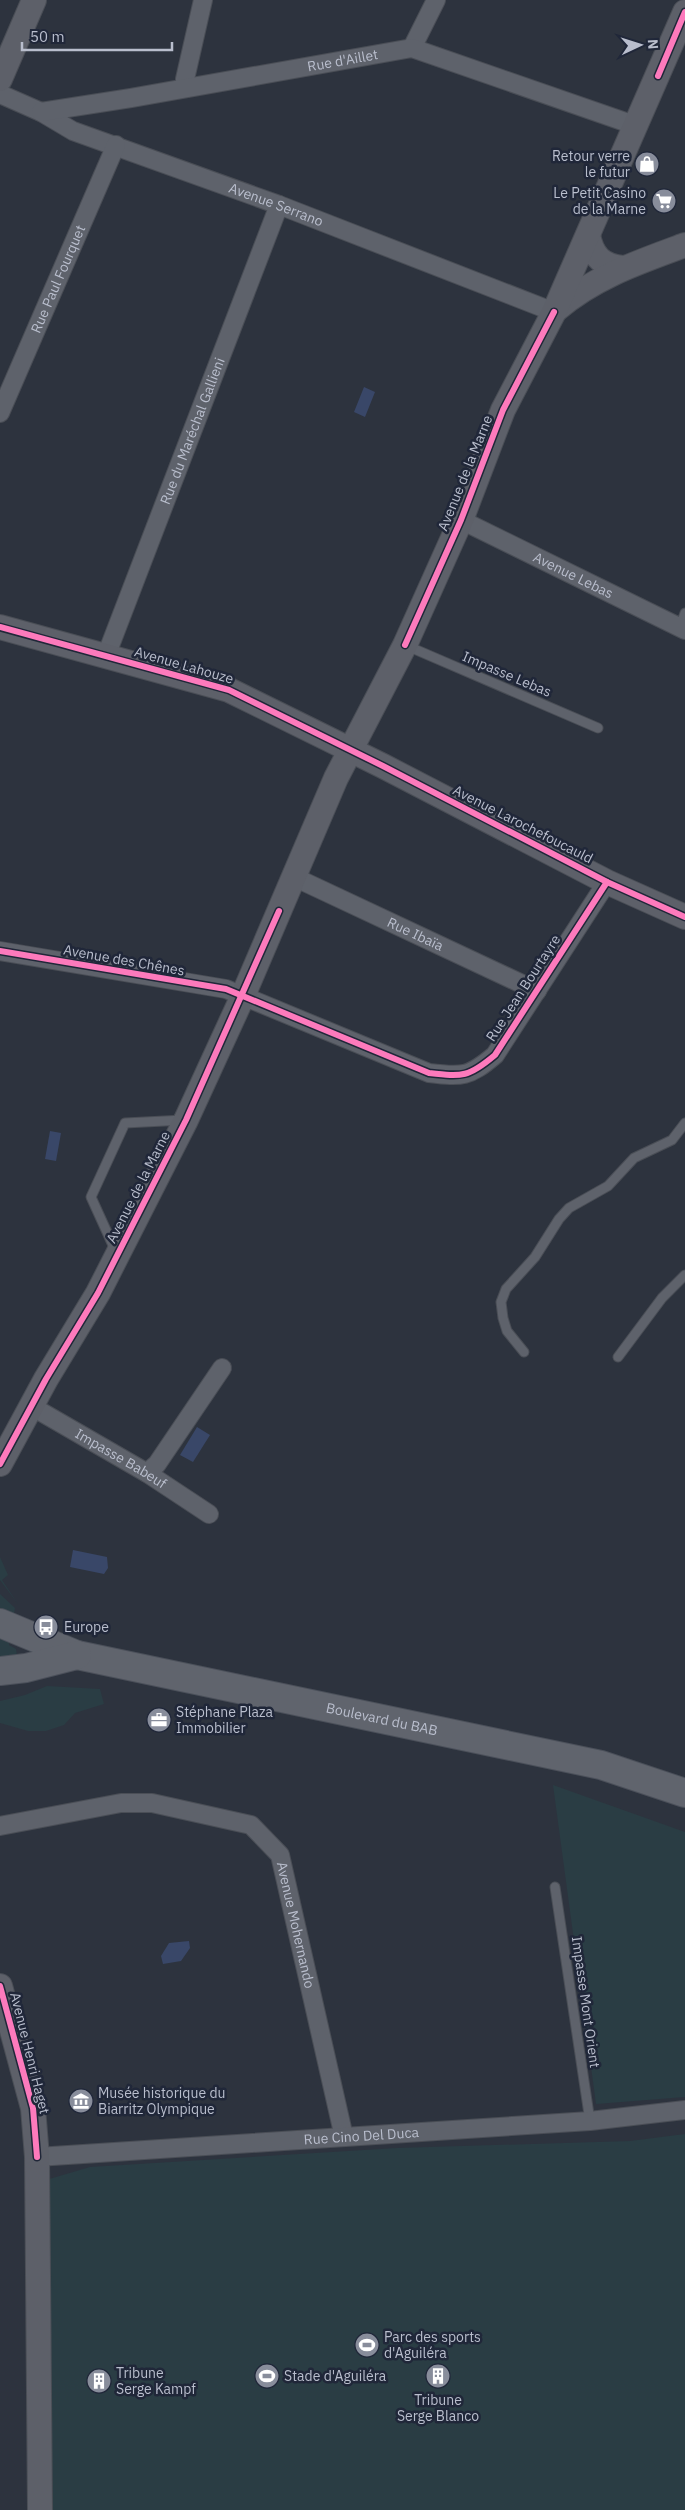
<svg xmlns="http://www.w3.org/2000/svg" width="685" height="2510" viewBox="0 0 685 2510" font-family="'IBM Plex Sans',sans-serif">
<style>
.green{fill:#2a3d44}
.water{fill:#394768}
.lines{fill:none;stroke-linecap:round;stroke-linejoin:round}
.lane-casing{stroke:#4a4e56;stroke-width:11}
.street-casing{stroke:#4a4e56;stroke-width:20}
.secondary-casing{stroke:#4a4e56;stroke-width:26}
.primary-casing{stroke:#4b505a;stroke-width:30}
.lane{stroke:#5e626b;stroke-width:9}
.street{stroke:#5e626b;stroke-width:18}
.secondary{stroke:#5d6069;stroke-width:24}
.primary{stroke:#60646d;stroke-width:28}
.cycleway-casing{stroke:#202739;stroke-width:9}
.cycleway{stroke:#fd7abc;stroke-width:6}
.labels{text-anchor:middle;stroke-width:5;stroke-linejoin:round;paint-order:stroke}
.street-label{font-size:14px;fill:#b9becd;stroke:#202739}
.poi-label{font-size:14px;fill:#b9becd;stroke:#202739;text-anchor:start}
</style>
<rect width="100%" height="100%" fill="#2d333e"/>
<g class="green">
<polygon points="0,1557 8,1575 2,1580 18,1604 0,1580"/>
<polygon points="0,1594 15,1608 14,1614 11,1615 0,1609"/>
<polygon points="0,1634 10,1638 9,1645 16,1649 17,1655 0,1658"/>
<polygon points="47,1686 100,1689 104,1704 75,1713 64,1725 46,1731 28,1731 0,1723 0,1701 25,1695"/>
<polygon points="553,1785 685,1832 685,2097 596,2104"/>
<polygon points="685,2134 685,2510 53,2510 46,2180 90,2167 397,2148 630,2141"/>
</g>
<g class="water">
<polygon points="364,387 375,392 365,417 354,412"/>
<polygon points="50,1131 61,1133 56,1161 45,1159"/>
<polygon points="197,1427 210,1435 193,1462 180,1455"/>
<polygon points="73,1550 107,1557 108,1568 104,1574 70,1567"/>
<polygon points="189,1941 190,1948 181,1961 163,1964 161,1956 169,1943"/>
</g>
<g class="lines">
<defs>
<g id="lane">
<polyline points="680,627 685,613"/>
<polyline points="405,645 598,728"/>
<polyline points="116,1252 91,1197 125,1123 184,1120"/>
<polyline points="524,1352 507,1331 503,1318 501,1302 506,1289 535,1257 559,1219 569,1208 608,1186 634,1158 672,1140 685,1123"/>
<polyline points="618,1357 662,1298 685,1275"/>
<polyline points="555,1887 590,2121"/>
</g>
<g id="street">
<polyline points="412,48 436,0"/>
<polyline points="186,88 185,79 203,0"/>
<path id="s1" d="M0,94L41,112L73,131L279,205L554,312"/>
<path id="s2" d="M41,112L131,98L412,48L634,125"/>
<path id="s3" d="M0,413L116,145"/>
<path id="s4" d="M461,520L685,630"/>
<path id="s5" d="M106,656L279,205"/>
<path id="s6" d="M294,877L537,991"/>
<path d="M0,951L226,989L429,1073C463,1077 469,1077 495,1055L607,882"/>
<path id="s7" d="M31,1406L147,1473L209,1514"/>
<polyline points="147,1473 157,1464 222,1368"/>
<path id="s8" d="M0,1826L121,1803H152L251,1825L280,1855L344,2137"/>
<path id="s9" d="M37,2157L590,2121L685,2110"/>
</g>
<g id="secondary">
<polyline points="0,79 34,0"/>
<path d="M588,235C592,256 602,266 623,268"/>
<path d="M557,309C594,277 639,262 685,245"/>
<polyline points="0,627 229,690 383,766 607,882 685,917"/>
<polyline points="0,1464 46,1379 98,1293 186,1120 242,998 336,778 405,645 461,520 503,410 554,312 685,12"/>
<polyline points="0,1986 33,2108 37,2157 40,2510"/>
</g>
<g id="primary">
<path id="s10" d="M0,1623L77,1655L601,1765L685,1793"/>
<polyline points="0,1671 26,1668 77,1655"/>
</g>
</defs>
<use href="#lane" class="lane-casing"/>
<use href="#street" class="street-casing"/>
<use href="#secondary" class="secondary-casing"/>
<use href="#primary" class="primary-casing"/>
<use href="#lane" class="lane"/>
<use href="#street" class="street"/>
<use href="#secondary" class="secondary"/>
<use href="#primary" class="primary"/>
<defs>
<g id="cycleway">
<polyline points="658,76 685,12"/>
<polyline points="0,627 229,690 383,766 607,882 685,917"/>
<polyline points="405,645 461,520 503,410 554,312"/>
<path d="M0,951L226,989L429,1073C463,1077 469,1077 495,1055L607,882"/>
<polyline points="0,1464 46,1379 98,1293 186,1120 279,911"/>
<polyline points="0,1986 33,2108 37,2157"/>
</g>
</defs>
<use href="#cycleway" class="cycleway-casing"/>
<use href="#cycleway" class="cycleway"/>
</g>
<defs>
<symbol id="shop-disc" viewBox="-11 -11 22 22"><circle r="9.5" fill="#888d9b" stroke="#202739"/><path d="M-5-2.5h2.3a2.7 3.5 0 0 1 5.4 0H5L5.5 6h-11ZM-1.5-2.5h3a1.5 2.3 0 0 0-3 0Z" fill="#fff"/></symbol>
<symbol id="supermarket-disc" viewBox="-11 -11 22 22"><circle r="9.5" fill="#888d9b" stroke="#202739"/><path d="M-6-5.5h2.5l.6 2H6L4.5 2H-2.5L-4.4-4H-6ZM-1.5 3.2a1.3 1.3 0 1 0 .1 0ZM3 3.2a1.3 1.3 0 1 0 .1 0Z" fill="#fff"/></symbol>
<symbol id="bus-disc" viewBox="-11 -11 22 22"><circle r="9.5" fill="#888d9b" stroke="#202739"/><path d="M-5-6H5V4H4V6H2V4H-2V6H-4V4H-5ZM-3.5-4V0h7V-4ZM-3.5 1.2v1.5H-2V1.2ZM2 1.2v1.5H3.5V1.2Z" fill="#fff"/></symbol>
<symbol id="office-disc" viewBox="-11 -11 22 22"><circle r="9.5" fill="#888d9b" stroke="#202739"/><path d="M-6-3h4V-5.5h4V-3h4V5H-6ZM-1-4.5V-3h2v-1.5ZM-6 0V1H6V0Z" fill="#fff"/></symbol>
<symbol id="museum-disc" viewBox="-11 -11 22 22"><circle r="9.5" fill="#888d9b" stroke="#202739"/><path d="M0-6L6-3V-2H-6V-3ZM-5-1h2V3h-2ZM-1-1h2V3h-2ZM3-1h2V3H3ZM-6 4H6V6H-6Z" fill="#fff"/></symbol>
<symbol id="stadium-disc" viewBox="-11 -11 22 22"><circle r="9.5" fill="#888d9b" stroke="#202739"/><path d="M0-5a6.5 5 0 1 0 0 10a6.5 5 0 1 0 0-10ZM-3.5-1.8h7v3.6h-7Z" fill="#fff"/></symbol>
<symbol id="building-disc" viewBox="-11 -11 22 22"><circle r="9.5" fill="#888d9b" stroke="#202739"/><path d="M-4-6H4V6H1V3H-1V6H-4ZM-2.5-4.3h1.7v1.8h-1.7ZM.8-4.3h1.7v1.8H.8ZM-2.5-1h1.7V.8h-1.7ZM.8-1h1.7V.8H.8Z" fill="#fff"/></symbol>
</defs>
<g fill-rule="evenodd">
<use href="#shop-disc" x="633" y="150" width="28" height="28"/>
<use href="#supermarket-disc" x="650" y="187" width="28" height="28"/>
<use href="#bus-disc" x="32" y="1613" width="28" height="28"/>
<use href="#office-disc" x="145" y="1706" width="28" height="28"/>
<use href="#museum-disc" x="67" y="2087" width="28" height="28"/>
<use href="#stadium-disc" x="353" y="2331" width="28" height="28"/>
<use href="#stadium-disc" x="253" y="2362" width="28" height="28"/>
<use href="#building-disc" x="424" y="2362" width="28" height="28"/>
<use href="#building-disc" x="85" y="2367" width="28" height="28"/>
</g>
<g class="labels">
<g class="street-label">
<text dy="5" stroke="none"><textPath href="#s2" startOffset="306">Rue d'Aillet</textPath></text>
<text dy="5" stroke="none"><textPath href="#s1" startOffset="298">Avenue Serrano</textPath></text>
<text dy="5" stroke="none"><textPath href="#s3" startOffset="146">Rue Paul Fourquet</textPath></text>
<text dy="5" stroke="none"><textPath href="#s5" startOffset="241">Rue du Maréchal Gallieni</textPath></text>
<text transform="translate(465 473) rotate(-68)" y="5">Avenue de la Marne</text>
<text dy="5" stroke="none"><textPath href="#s4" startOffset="125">Avenue Lebas</textPath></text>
<text transform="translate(184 665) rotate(16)" y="5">Avenue Lahouze</text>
<text transform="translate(507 674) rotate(23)" y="5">Impasse Lebas</text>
<text transform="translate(523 824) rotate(27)" y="5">Avenue Larochefoucauld</text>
<text dy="5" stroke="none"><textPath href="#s6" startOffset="134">Rue Ibaïa</textPath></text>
<text transform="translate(124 960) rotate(10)" y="5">Avenue des Chênes</text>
<text transform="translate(523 988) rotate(-57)" y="5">Rue Jean Bourtayre</text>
<text transform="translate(138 1187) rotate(-63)" y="5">Avenue de la Marne</text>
<text dy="5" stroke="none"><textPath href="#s7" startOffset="104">Impasse Babeuf</textPath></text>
<text dy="5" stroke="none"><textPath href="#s10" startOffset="395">Boulevard du BAB</textPath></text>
<text dy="5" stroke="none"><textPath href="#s8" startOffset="369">Avenue Mohernando</textPath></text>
<text transform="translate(586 2002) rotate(82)" y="5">Impasse Mont Orient</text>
<text transform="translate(30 2053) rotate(76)" y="5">Avenue Henri Haget</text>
<text dy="5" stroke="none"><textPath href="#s9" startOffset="325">Rue Cino Del Duca</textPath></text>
</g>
<g class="poi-label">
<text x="630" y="161" text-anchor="end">Retour verre<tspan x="630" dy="16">le futur</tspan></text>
<text x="646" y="198" text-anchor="end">Le Petit Casino<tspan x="646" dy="16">de la Marne</tspan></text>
<text x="64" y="1632">Europe</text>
<text x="176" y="1717">Stéphane Plaza<tspan x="176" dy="16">Immobilier</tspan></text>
<text x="98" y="2098">Musée historique du<tspan x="98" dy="16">Biarritz Olympique</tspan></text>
<text x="384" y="2342">Parc des sports<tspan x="384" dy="16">d'Aguiléra</tspan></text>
<text x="116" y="2378">Tribune<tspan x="116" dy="16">Serge Kampf</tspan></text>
<text x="284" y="2381">Stade d'Aguiléra</text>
<text x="438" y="2405" text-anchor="middle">Tribune<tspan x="438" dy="16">Serge Blanco</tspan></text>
</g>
</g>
<g transform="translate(640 45) rotate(86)" stroke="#202739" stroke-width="4" paint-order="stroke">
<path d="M0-4L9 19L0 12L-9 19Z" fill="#b9becd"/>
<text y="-8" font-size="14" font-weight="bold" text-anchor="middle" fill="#b9becd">N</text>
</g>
<path d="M22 42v8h150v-8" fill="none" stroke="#b9becd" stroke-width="2.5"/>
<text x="30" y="42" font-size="15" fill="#b9becd" stroke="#202739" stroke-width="4" paint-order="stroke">50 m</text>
</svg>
